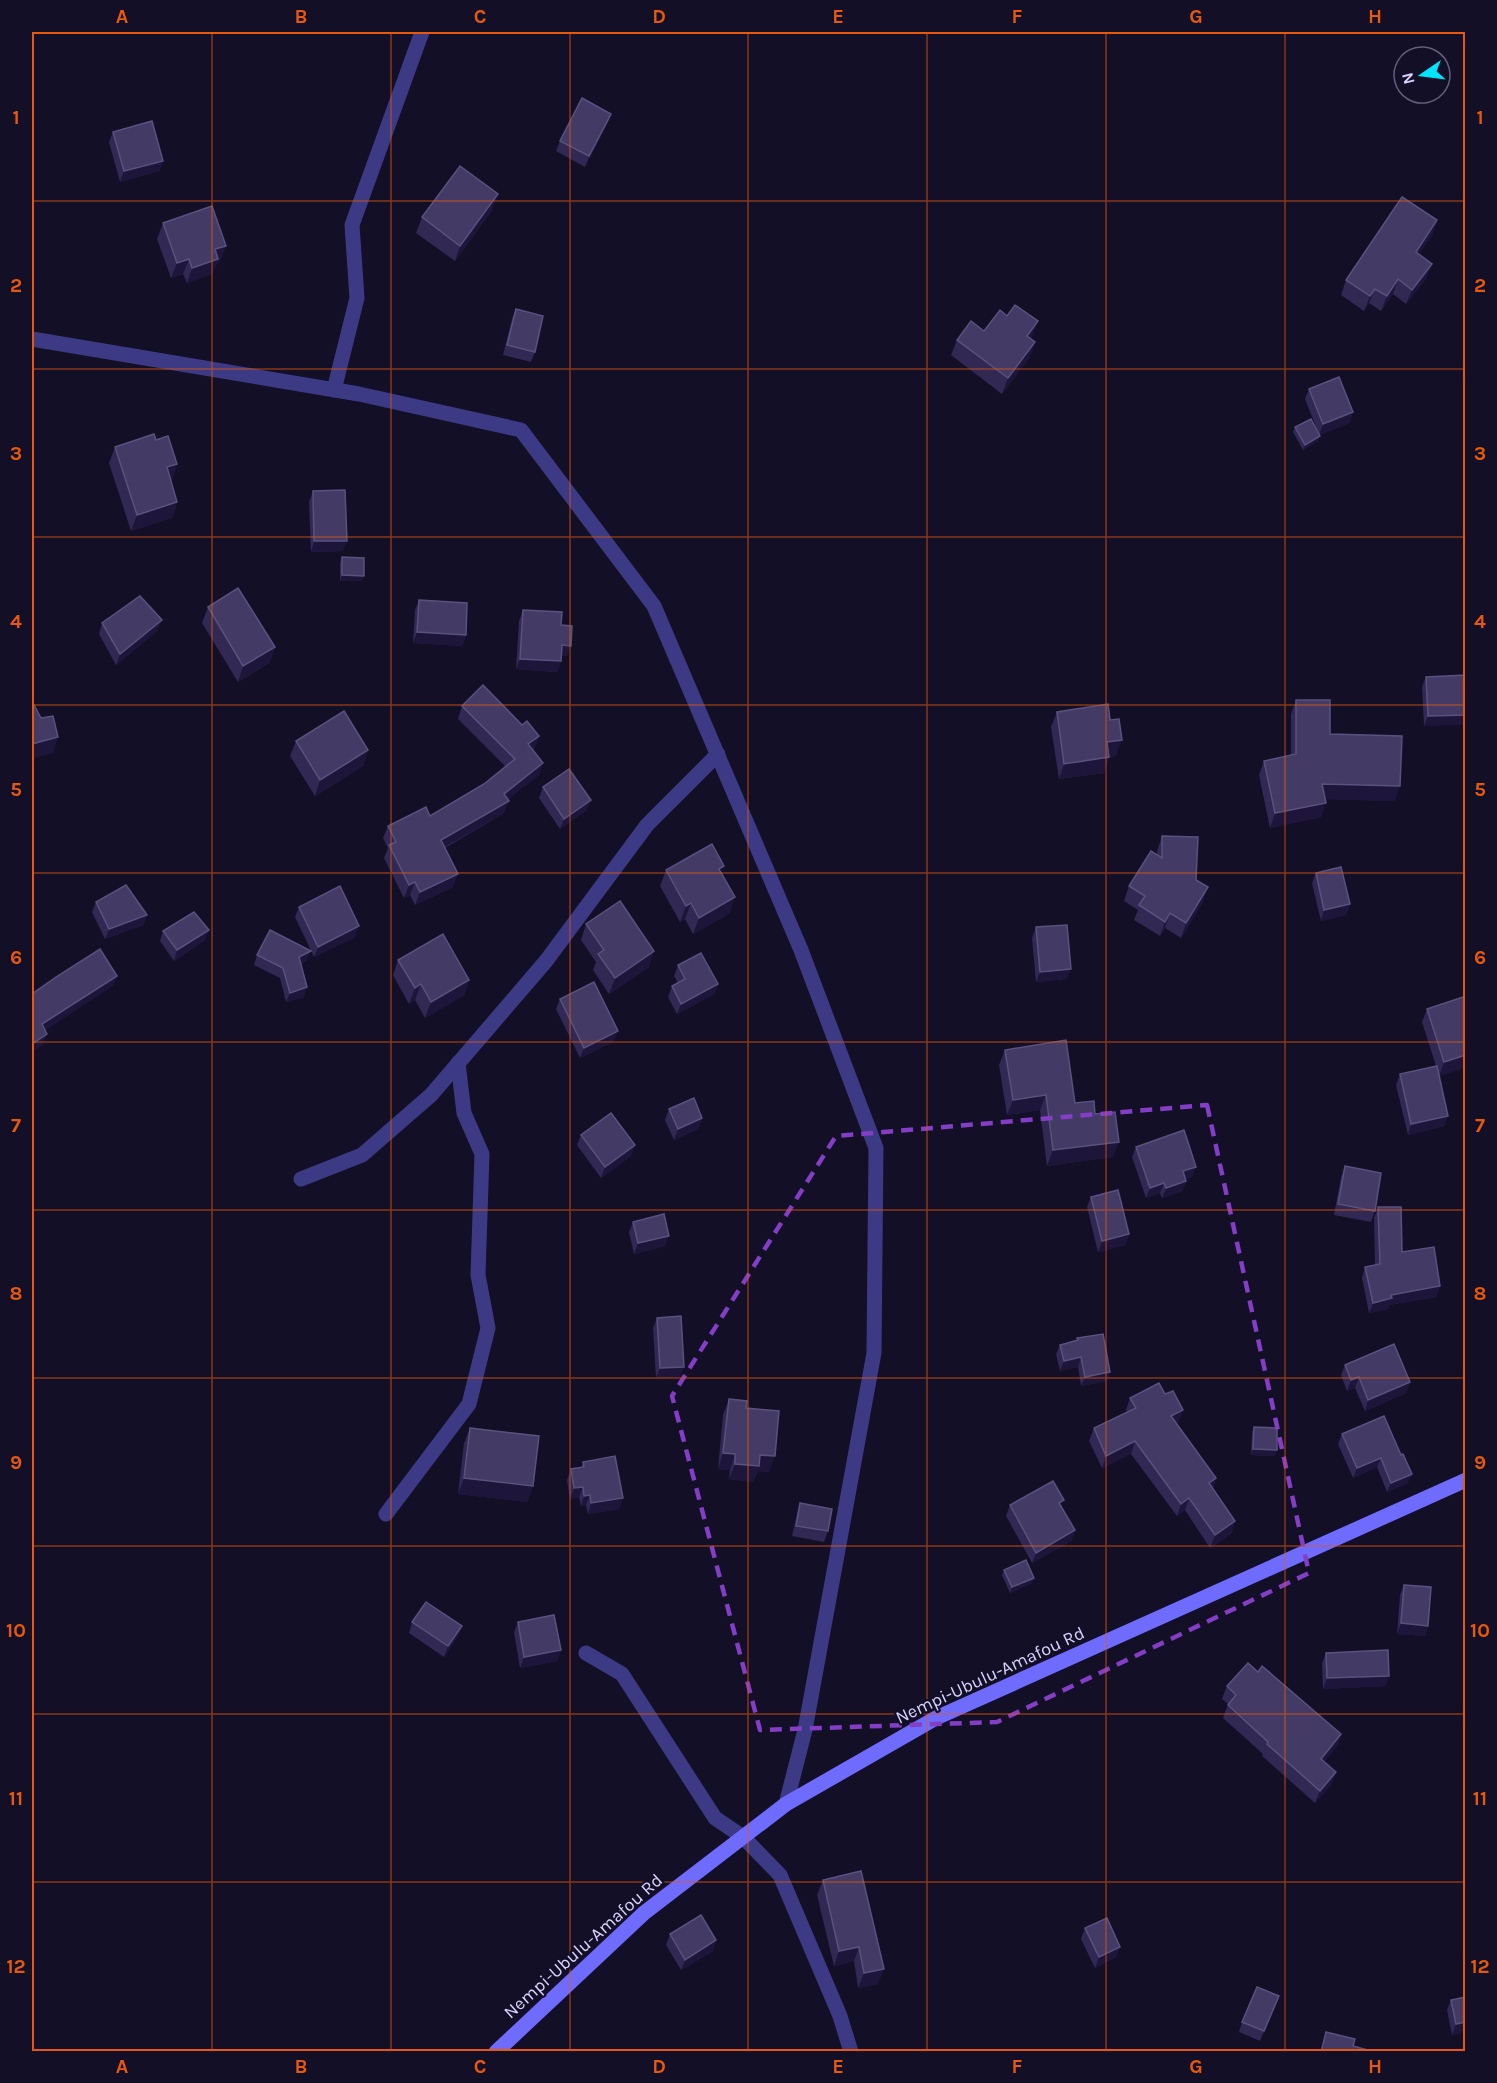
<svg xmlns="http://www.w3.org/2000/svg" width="1497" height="2083" viewBox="0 0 1497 2083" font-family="Karla,sans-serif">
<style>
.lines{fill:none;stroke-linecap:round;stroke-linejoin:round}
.street{stroke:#3d3a85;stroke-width:15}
.secondary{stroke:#6f6bff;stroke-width:15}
.wall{fill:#312854}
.shaded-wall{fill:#1d163a}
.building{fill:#433a66;stroke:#5a527e;stroke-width:1.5}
.marked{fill:none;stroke:#843dc5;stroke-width:4.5;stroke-dasharray:12 8;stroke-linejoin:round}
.grid{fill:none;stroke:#e8590c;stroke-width:1.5;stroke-opacity:0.55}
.labels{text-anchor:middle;stroke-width:4.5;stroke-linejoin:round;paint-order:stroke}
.street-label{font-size:18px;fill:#d9d4ff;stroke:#130f26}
.neatline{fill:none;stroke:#e8590c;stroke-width:2}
.grid-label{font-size:20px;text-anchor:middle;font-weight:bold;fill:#e8590c}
</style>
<rect width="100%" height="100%" fill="#130f26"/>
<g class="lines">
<g class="street">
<polyline points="32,339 359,394 521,430 654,606 801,950 876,1148 874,1353 805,1730 786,1804"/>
<polyline points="334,390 357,298 352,225 422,32"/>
<polyline points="301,1179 362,1155 431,1095 546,961 647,825 718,754"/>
<polyline points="386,1514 469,1404 488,1328 478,1275 482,1154 464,1113 458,1063"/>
<polyline points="586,1653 622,1674 715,1818 743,1837 780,1875 840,2016 851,2052"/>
</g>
<polyline class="secondary" points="496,2052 644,1913 786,1804 936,1718 1466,1480"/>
</g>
<g class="wall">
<polygon points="611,114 607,124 585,167 556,151 560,141"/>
<polygon points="113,132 163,161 159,171 120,182 109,142"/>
<polygon points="492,210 455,261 416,233 422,217"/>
<polygon points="1437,220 1432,235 1419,254 1426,279 1406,304 1393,294 1381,311 1369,303 1364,311 1341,295 1346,280"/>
<polygon points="163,223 220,261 217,263 212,274 187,283 183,274 171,278 157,239"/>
<polygon points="516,309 535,352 531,362 503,355 512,319"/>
<polygon points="1007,316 1038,321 1031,339 1035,342 1029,358 1002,394 951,355 957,340 984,331"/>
<polygon points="1309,389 1353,412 1349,423 1319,435 1318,441 1303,450 1293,432 1295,427 1319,434 1305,399"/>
<polygon points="156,440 177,464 172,480 171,480 177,502 172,518 131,531 109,463 115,447"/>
<polygon points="313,491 343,551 311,552 309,502"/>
<polygon points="342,557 362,581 340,581 340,563"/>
<polygon points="419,600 466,635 462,646 413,643 415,610"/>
<polygon points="208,607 275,647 269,663 238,682 202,623"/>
<polygon points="523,610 561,625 567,656 561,656 561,661 557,672 516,669 519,621"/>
<polygon points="102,623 158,630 116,665 99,634"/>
<polygon points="1466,675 1424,726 1422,687 1426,677"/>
<polygon points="1296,700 1330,734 1395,801 1325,799 1321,817 1270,828 1259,775 1264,761 1291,755 1291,714"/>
<polygon points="462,706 522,725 539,736 534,749 533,750 539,775 508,799 504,813 445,848 453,887 415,905 410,895 404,898 384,858 388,848 383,838 388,826 430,816 484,784 506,767 458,719"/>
<polygon points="1057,712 1116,756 1109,757 1104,773 1059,779 1051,727"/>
<polygon points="296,741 368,750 363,766 315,796 290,756"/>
<polygon points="543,787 587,810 560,829 539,798"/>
<polygon points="1162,836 1196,880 1203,902 1181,938 1165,928 1160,936 1134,920 1138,910 1124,901 1129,886 1157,855 1157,851"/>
<polygon points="666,870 722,873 730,913 693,934 685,919 680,922 660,886"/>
<polygon points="1316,873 1350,904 1346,915 1321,921 1312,883"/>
<polygon points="96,902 147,915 143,925 105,939 92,912"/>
<polygon points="299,907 355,937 314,957 295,917"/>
<polygon points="586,924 649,967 609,994 593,970 596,962 581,940"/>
<polygon points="1036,927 1067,979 1036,982 1032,938"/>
<polygon points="163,931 205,940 174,961 160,941"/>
<polygon points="257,955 307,960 301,964 304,997 286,1002 280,978 254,965"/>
<polygon points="398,960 469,980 464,995 425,1018 415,1000 409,1004 393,975"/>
<polygon points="678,965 718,984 714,994 677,1014 668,997 672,986 678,983 674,976"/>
<polygon points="1466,996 1466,1067 1439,1076 1444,1126 1408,1135 1396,1085 1400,1074 1436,1066 1422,1022 1427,1009"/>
<polygon points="560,999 614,1041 580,1058 556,1009"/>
<polygon points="1005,1050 1075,1103 1095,1114 1113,1157 1047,1166 1040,1110 1007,1115 999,1065"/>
<polygon points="669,1109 702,1118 698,1129 674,1140 665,1120"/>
<polygon points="581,1135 635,1145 631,1156 601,1178 577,1145"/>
<polygon points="1136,1147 1192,1177 1186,1179 1186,1181 1182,1191 1162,1198 1160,1193 1146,1198 1132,1157"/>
<polygon points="1345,1166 1375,1211 1371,1222 1334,1215 1341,1177"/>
<polygon points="1091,1197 1129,1234 1125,1245 1098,1252 1087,1207"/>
<polygon points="1378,1207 1402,1252 1440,1286 1436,1297 1389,1305 1388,1309 1369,1313 1362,1278 1365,1267 1375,1265 1374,1218"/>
<polygon points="633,1222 665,1246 634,1254 629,1232"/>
<polygon points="657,1318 680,1377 656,1378 653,1328"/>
<polygon points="1077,1338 1110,1372 1107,1381 1081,1386 1078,1367 1060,1371 1056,1354 1060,1345 1077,1340"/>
<polygon points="1345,1365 1410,1382 1406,1393 1365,1411 1355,1388 1347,1391 1341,1375"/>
<polygon points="1130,1398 1179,1422 1176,1423 1216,1478 1213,1488 1235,1521 1231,1534 1210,1548 1185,1510 1177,1516 1131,1454 1102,1468 1089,1441 1094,1428 1127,1412 1126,1410"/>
<polygon points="729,1399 746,1408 769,1472 758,1471 753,1482 729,1479 730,1470 718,1469 723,1415"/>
<polygon points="1384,1416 1408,1483 1387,1492 1377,1467 1353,1478 1338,1444 1342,1434"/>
<polygon points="1254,1427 1275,1456 1251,1455 1252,1432"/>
<polygon points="470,1428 533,1486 527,1502 458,1494 464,1443"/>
<polygon points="583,1462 623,1498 619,1509 588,1514 586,1505 581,1506 579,1497 570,1499 567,1480 571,1469 581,1468"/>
<polygon points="800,1503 828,1531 824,1542 792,1536 797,1514"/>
<polygon points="1010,1505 1061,1506 1075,1530 1071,1541 1032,1563 1006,1516"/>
<polygon points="1004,1570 1032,1583 1010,1593 1002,1575"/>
<polygon points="1404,1585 1428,1626 1425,1636 1397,1634 1400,1595"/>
<polygon points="412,1622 462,1626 458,1636 444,1657 409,1633"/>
<polygon points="518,1622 561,1650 557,1661 520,1668 514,1632"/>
<polygon points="1326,1653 1389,1676 1385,1686 1323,1689 1322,1663"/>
<polygon points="1258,1672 1341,1734 1337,1746 1324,1762 1336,1772 1331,1785 1315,1803 1262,1756 1263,1754 1223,1718 1228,1704 1222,1699 1227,1686"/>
<polygon points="861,1871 878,1984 858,1988 854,1961 834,1966 817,1895 823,1880"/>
<polygon points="1085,1928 1120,1947 1116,1957 1095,1968 1081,1939"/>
<polygon points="670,1934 713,1951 681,1970 666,1945"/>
<polygon points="1279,1996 1260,2041 1239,2032 1242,2022"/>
<polygon points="1451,2000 1466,2032 1452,2035 1447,2010"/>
</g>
<g class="shaded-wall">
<polygon points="611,114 607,124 585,167 589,156"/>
<polygon points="163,161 159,171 120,182 124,171"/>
<polygon points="498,194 492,210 455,261 460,246"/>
<polygon points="1437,220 1432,235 1411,267 1416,252"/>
<polygon points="226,246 220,261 217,263 212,274 187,283 192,268 215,249"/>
<polygon points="189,259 183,274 171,278 177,263"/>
<polygon points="1432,264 1426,279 1406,304 1412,290"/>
<polygon points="1398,279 1393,294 1381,311 1387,296"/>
<polygon points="1375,289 1369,303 1364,311 1370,296"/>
<polygon points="1038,321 1032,337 1021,352 1027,336"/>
<polygon points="1035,342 1029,358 1002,394 1008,378"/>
<polygon points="1353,412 1349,423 1319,435 1323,424"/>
<polygon points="1320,436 1318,441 1303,450 1305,445"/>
<polygon points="177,464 172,480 161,483 167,467"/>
<polygon points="177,502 172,518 131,531 137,515"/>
<polygon points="314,541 347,541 343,551 311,552"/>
<polygon points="342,575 364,576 362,581 340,581"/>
<polygon points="162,620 158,630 116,665 120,654"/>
<polygon points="417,632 466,635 462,646 413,643"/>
<polygon points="562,645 571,646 567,656 558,656"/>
<polygon points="275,647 269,663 238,682 243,666"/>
<polygon points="520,659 561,661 557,672 516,669"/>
<polygon points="1466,715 1466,725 1424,726 1428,716"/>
<polygon points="539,736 534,749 524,757 528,744"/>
<polygon points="58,737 53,753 32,759 32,744"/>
<polygon points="1122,740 1116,756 1101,758 1107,742"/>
<polygon points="368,750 363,766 315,796 320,780"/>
<polygon points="1109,757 1104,773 1059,779 1064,764"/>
<polygon points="543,763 539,775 499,806 504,794"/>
<polygon points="1322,784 1400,786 1395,801 1317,799"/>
<polygon points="591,800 587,810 560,829 564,819"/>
<polygon points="509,801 504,813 436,852 441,840"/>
<polygon points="1326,803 1321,817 1270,828 1275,813"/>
<polygon points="458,874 453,887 415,905 420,892"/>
<polygon points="415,882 410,895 404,898 409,885"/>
<polygon points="1208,887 1203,902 1181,938 1186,923"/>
<polygon points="735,897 730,913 693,934 699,918"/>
<polygon points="691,903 685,919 680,922 686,906"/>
<polygon points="1350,904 1346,915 1321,921 1324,910"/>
<polygon points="1170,913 1165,928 1160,936 1165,922"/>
<polygon points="147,915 143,925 105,939 109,929"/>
<polygon points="359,926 355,937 314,957 318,947"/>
<polygon points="209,930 205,940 174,961 177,950"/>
<polygon points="311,951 307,960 296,966 299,957"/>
<polygon points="654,951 649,967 609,994 615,978"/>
<polygon points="1071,969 1067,979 1036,982 1040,972"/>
<polygon points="117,976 113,986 38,1035 42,1024"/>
<polygon points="469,980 464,995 425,1018 431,1002"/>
<polygon points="421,984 415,1000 409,1004 415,988"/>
<polygon points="718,984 714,994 677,1014 681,1004"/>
<polygon points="307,987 304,997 286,1002 290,993"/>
<polygon points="618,1031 614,1041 580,1058 584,1048"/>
<polygon points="47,1034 43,1045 32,1052 32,1044"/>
<polygon points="1466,1055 1466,1067 1439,1076 1444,1062"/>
<polygon points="1046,1095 1040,1110 1007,1115 1013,1100"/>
<polygon points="1448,1116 1444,1126 1408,1135 1411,1124"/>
<polygon points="702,1118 698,1129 674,1140 678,1129"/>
<polygon points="1119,1142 1113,1157 1047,1166 1053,1150"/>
<polygon points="635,1145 631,1156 601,1178 605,1167"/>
<polygon points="1196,1167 1192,1177 1179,1182 1183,1171"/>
<polygon points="1186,1181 1182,1191 1162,1198 1166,1188"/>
<polygon points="1164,1183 1160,1193 1146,1198 1150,1188"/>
<polygon points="1129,1234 1125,1245 1098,1252 1102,1241"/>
<polygon points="669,1236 665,1246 634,1254 638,1243"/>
<polygon points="1440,1286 1436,1297 1389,1305 1388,1309 1369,1313 1373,1303 1391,1295"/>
<polygon points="1081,1357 1078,1367 1060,1371 1064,1361"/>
<polygon points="684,1367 680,1377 656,1378 660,1368"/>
<polygon points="1110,1372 1107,1381 1081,1386 1085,1377"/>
<polygon points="1359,1377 1355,1388 1347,1391 1351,1380"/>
<polygon points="1410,1382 1406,1393 1365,1411 1368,1400"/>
<polygon points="1183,1410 1179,1422 1167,1429 1171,1416"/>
<polygon points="1135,1441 1131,1454 1102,1468 1106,1456"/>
<polygon points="1253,1449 1277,1450 1275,1456 1251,1455"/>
<polygon points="723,1453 735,1454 730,1470 718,1469"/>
<polygon points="760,1455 775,1456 769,1472 758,1471 753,1482 729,1479 735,1464"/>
<polygon points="1381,1458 1377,1467 1353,1478 1357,1468"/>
<polygon points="1412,1474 1408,1483 1387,1492 1391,1483"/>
<polygon points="464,1478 533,1486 527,1502 458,1494"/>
<polygon points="1216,1478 1212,1490 1209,1483"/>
<polygon points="583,1487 579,1497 570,1499 574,1488"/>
<polygon points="590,1495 586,1505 581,1506 584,1496"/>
<polygon points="623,1498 619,1509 588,1514 591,1503"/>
<polygon points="1189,1498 1185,1510 1177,1516 1181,1504"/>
<polygon points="1235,1521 1231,1534 1210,1548 1215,1535"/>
<polygon points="1075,1530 1071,1541 1032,1563 1036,1553"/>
<polygon points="1034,1578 1032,1583 1010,1593 1012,1587"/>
<polygon points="1401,1623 1428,1626 1425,1636 1397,1634"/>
<polygon points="462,1626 458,1636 444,1657 448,1646"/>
<polygon points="561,1650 557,1661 520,1668 524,1657"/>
<polygon points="1389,1676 1385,1686 1323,1689 1327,1678"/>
<polygon points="1341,1734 1337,1746 1316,1772 1321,1759"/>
<polygon points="1336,1772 1331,1785 1315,1803 1320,1791"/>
<polygon points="716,1940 713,1951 681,1970 685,1960"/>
<polygon points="859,1947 854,1961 834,1966 839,1951"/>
<polygon points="1120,1947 1116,1957 1095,1968 1099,1957"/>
<polygon points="884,1969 878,1984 858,1988 864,1973"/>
<polygon points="1466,2022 1466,2032 1452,2035 1456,2024"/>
</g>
<g class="building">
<polygon points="582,98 611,114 589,156 560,141"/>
<polygon points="152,121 163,161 124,171 113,132"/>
<polygon points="460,166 498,194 460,246 422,217"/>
<polygon points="1402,197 1437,220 1416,252 1432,264 1412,290 1398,279 1387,296 1375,289 1370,296 1346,280"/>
<polygon points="212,206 226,246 215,249 218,259 192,268 189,259 177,263 163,223"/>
<polygon points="1015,305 1038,321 1027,336 1035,342 1008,378 957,340 971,321 984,331 1000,310 1007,316"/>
<polygon points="516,309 543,316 535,352 507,345"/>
<polygon points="1339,377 1353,412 1323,424 1309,389"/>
<polygon points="1311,419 1320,436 1305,445 1295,427"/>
<polygon points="154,434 156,440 168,436 177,464 167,467 177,502 137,515 115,447"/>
<polygon points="345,490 347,541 314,541 313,491"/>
<polygon points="342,557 364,558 364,576 342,575"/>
<polygon points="238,588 275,647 243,666 208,607"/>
<polygon points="140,596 162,620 120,654 102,623"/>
<polygon points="419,600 467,603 466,635 417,632"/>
<polygon points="523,610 562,612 561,625 572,626 571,646 562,645 561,661 520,659"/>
<polygon points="1466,675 1466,715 1428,716 1426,677"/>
<polygon points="483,685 522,725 527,721 539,736 528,744 543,763 504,794 509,801 441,840 458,874 420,892 415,882 409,885 389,845 396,842 388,826 426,807 430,816 484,784 515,759 462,706"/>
<polygon points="1296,700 1330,700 1330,734 1402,736 1400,786 1322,784 1326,803 1275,813 1264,761 1296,754"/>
<polygon points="32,701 41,718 53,716 58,737 32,744"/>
<polygon points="1108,704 1110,720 1119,719 1122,740 1107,742 1109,757 1064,764 1057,712"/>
<polygon points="344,711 368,750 320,780 296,741"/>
<polygon points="569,769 591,800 564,819 543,787"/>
<polygon points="1162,836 1198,837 1196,880 1208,887 1186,923 1170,913 1165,922 1139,905 1145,896 1129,886 1151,851 1162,858"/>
<polygon points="712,844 724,866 719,869 735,897 699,918 691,903 686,906 666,870"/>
<polygon points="1341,867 1350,904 1324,910 1316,873"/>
<polygon points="126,885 147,915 109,929 96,902"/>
<polygon points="340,886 359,926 318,947 299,907"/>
<polygon points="620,901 654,951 615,978 598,954 604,950 586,924"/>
<polygon points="194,912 209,930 177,950 163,931"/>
<polygon points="1067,925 1071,969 1040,972 1036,927"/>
<polygon points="270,930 311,951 299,957 307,987 290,993 283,968 257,955"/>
<polygon points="443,934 469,980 431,1002 421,984 415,988 398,960"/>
<polygon points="100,949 117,976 42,1024 47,1034 32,1044 32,994 56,977"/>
<polygon points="701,953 718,984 681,1004 672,986 685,979 678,965"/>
<polygon points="594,982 618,1031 584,1048 560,999"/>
<polygon points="1466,996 1466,1055 1444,1062 1427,1009"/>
<polygon points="1066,1040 1075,1103 1094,1101 1095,1114 1115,1112 1119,1142 1053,1150 1046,1095 1013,1100 1005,1050"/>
<polygon points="1437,1066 1448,1116 1411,1124 1400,1074"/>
<polygon points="694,1098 702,1118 678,1129 669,1109"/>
<polygon points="611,1113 635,1145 605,1167 581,1135"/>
<polygon points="1184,1130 1196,1167 1183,1171 1186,1181 1166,1188 1164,1183 1150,1188 1136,1147"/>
<polygon points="1345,1166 1381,1173 1375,1211 1338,1204"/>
<polygon points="1118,1190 1129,1234 1102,1241 1091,1197"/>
<polygon points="1378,1207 1401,1207 1402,1252 1434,1247 1440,1286 1391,1295 1392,1298 1373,1303 1365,1267 1380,1264"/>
<polygon points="664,1214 669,1236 638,1243 633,1222"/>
<polygon points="681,1316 684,1367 660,1368 657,1318"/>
<polygon points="1103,1334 1110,1372 1085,1377 1081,1357 1064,1361 1060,1345 1078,1340 1077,1338"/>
<polygon points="1394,1344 1410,1382 1368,1400 1359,1377 1351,1380 1345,1365"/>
<polygon points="1159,1383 1165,1394 1173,1391 1183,1410 1171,1416 1216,1478 1209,1483 1235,1521 1215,1535 1189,1498 1181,1504 1135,1441 1106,1456 1094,1428 1136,1408 1130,1398"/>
<polygon points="729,1399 747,1401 746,1408 779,1411 775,1456 760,1455 759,1466 735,1464 735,1454 723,1453"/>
<polygon points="1384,1416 1401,1455 1403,1454 1412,1474 1391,1483 1381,1458 1357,1468 1342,1434"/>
<polygon points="1254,1427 1277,1428 1277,1450 1253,1449"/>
<polygon points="470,1428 539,1436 533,1486 464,1478"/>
<polygon points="615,1456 623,1498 591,1503 590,1495 584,1496 583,1487 574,1488 571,1469 584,1467 583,1462"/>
<polygon points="1053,1481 1064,1500 1059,1503 1075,1530 1036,1553 1010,1505"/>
<polygon points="800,1503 832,1509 828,1531 796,1526"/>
<polygon points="1026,1560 1034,1578 1012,1587 1004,1570"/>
<polygon points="1404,1585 1431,1587 1428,1626 1401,1623"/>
<polygon points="426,1602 462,1626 448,1646 412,1622"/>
<polygon points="554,1615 561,1650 524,1657 518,1622"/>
<polygon points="1388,1650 1389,1676 1327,1678 1326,1653"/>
<polygon points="1248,1663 1258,1672 1262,1666 1341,1734 1321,1759 1336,1772 1320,1791 1267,1744 1268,1742 1228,1705 1236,1695 1227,1686"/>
<polygon points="861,1871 884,1969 864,1973 859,1947 839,1951 823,1880"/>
<polygon points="701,1915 716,1940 685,1960 670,1934"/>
<polygon points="1107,1918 1120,1947 1099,1957 1085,1928"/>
<polygon points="1257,1987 1279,1996 1264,2031 1242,2022"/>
<polygon points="1466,1997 1466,2022 1456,2024 1451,2000"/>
<polygon points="1326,2032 1355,2039 1353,2046 1368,2050 1368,2052 1321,2052"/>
</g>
<path class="marked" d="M1207,1105L1309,1573L997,1722L760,1730L672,1396L836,1136Z"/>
<path class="grid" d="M212,32V2052M391,32V2052M570,32V2052M748,32V2052M927,32V2052M1106,32V2052M1285,32V2052M32,201H1466M32,369H1466M32,537H1466M32,705H1466M32,873H1466M32,1042H1466M32,1210H1466M32,1378H1466M32,1546H1466M32,1714H1466M32,1882H1466"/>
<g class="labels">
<g class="street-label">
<text transform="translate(990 1675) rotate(-25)" y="6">Nempi-Ubulu-Amafou Rd</text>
<text transform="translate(583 1946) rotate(-42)" y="6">Nempi-Ubulu-Amafou Rd</text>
</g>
</g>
<rect width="1497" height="2083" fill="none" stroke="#130f26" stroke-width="66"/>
<g transform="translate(1422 75) rotate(256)"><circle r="28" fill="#130f26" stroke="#625e7d" stroke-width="1.5"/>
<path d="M0-4.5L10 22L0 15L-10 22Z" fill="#00e5ff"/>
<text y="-9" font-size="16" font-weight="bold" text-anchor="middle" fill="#d9d4ff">N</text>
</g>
<rect x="33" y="33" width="1431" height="2017" class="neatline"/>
<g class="grid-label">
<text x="122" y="23">A</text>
<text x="301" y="23">B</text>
<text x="480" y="23">C</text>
<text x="659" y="23">D</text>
<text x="838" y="23">E</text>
<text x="1017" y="23">F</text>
<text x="1196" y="23">G</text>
<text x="1375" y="23">H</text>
<text x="16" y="124">1</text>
<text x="1480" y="124">1</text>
<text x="16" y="292">2</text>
<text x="1480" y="292">2</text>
<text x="16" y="460">3</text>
<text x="1480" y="460">3</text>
<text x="16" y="628">4</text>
<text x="1480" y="628">4</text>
<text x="16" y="796">5</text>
<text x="1480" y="796">5</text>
<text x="16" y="964">6</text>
<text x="1480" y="964">6</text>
<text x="16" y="1132">7</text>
<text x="1480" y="1132">7</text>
<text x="16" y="1300">8</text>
<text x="1480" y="1300">8</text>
<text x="16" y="1469">9</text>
<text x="1480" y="1469">9</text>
<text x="16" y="1637">10</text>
<text x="1480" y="1637">10</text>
<text x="16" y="1805">11</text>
<text x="1480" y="1805">11</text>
<text x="16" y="1973">12</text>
<text x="1480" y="1973">12</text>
<text x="122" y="2073">A</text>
<text x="301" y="2073">B</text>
<text x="480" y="2073">C</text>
<text x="659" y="2073">D</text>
<text x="838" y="2073">E</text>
<text x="1017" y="2073">F</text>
<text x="1196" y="2073">G</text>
<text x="1375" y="2073">H</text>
</g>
</svg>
